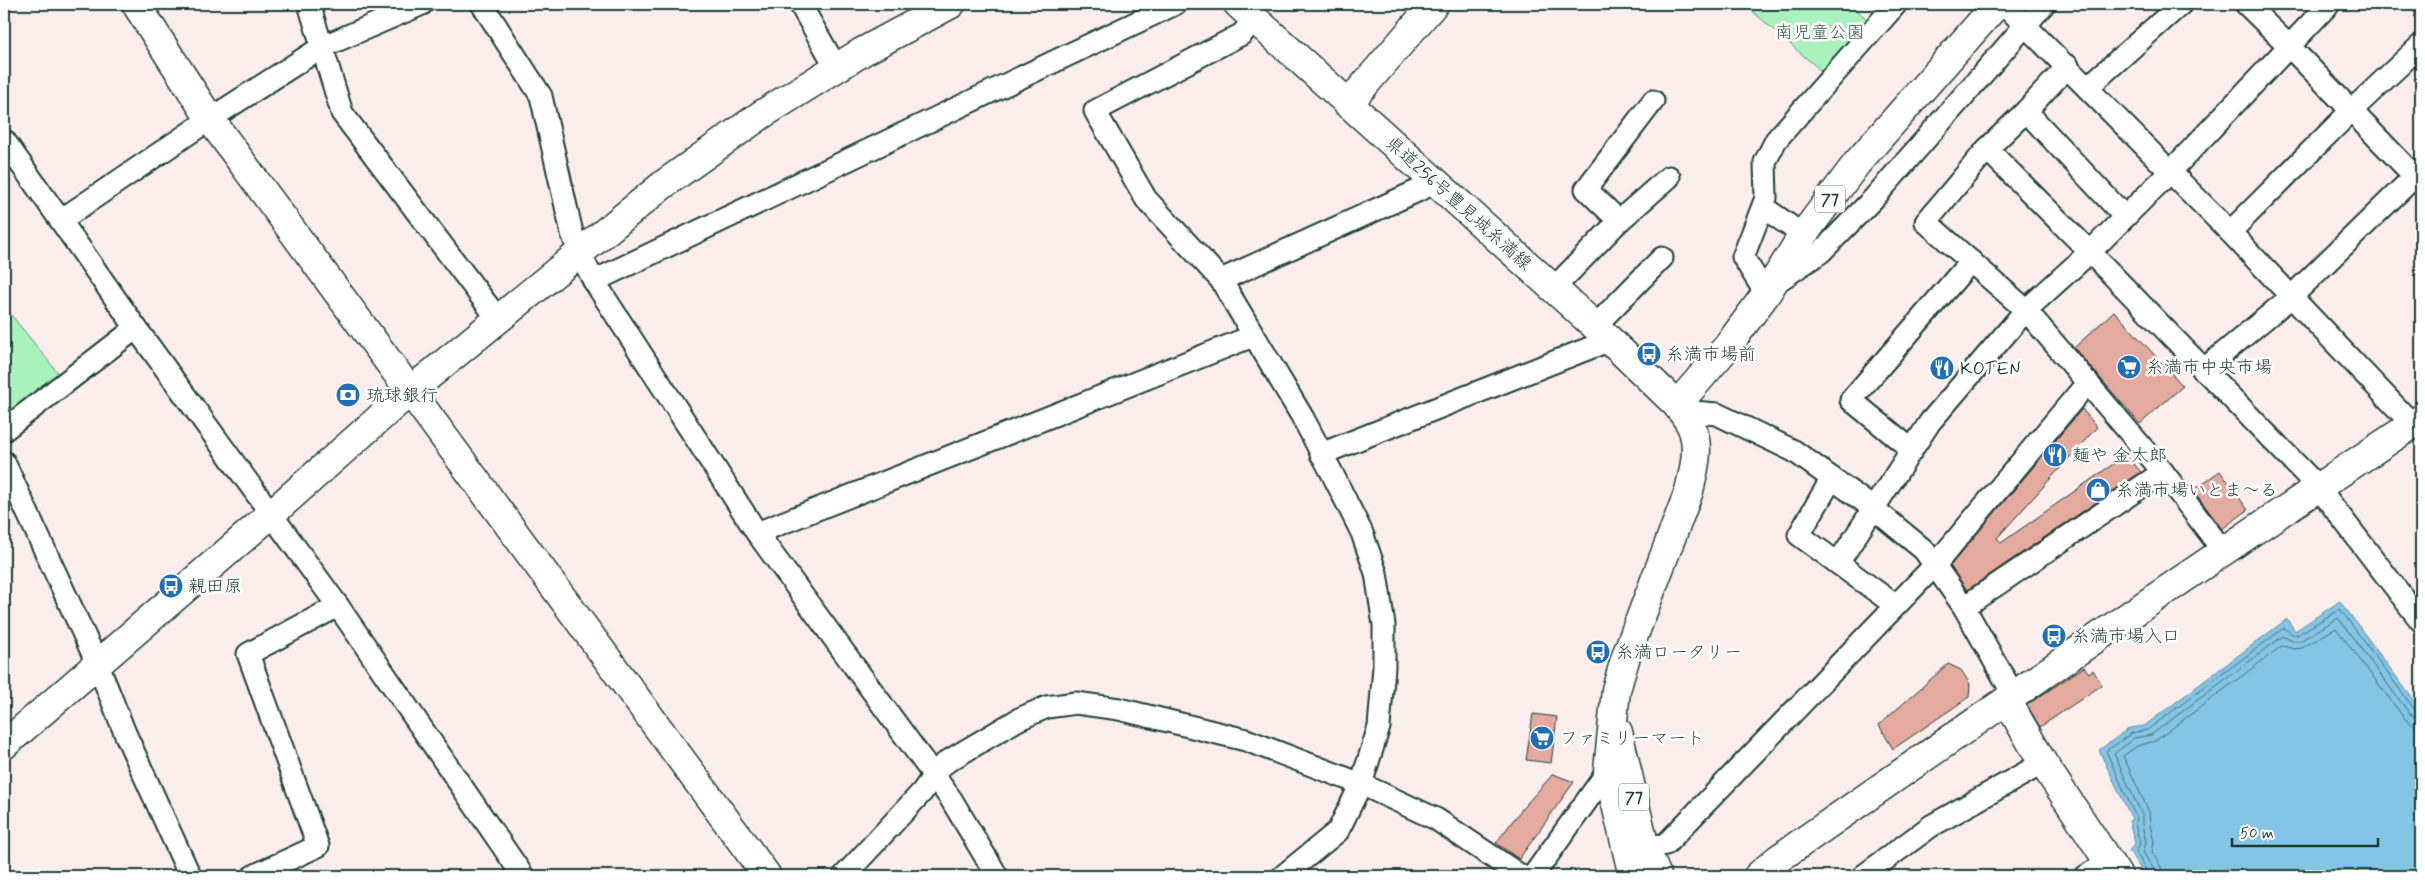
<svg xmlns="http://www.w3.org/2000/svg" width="2425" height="880" viewBox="0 0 2425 880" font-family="Mynerve,'Klee One',sans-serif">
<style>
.green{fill:#aaf1be;stroke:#649779}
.water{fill:#84c4e4;stroke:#5c8e9e}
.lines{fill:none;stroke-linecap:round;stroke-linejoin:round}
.shore{stroke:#47737a;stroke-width:1}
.building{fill:#e4aaa0;stroke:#1f3d34}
.minor-casing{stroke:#1f3d34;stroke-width:25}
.tertiary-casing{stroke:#1f3d34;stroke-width:31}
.secondary-casing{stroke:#1f3d34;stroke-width:31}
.primary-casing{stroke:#1f3d34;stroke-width:31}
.minor{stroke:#fff;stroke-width:21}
.tertiary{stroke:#fff;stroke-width:28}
.secondary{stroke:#fff;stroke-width:28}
.primary{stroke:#fff;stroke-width:28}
.labels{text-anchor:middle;stroke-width:5;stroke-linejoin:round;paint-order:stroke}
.shield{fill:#fff;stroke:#627771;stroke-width:1}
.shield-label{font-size:16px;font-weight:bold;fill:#1f3d34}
.park-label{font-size:18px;fill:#3b6150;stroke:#fff}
.street-label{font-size:18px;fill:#1f3d34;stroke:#fff}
.poi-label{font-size:18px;fill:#1f3d34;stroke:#fff;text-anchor:start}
</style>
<rect width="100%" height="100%" fill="#faeeec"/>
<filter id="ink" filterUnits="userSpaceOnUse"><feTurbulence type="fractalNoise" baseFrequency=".02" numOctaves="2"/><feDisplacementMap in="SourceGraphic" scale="10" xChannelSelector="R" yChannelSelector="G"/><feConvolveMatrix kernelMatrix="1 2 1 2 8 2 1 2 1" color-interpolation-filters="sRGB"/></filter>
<g filter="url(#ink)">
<g class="green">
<polygon points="1744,4 1850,4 1868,20 1821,71"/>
<polygon points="4,306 59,374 4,418"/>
</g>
<polygon class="water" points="2340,601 2421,710 2421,876 2145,876 2129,851 2135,843 2129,821 2132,819 2099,750 2130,728 2144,726 2287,619 2295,631"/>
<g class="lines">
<g class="shore">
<polyline points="2149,876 2136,852 2140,843 2135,824 2136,817 2106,751 2132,733 2147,730 2284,628 2292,634 2297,635 2340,609 2415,710 2421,713"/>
<polyline points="2155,876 2154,870 2143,852 2146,842 2142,825 2142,815 2114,754 2134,738 2151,735 2283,636 2292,641 2300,641 2338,618 2410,714 2421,719"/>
<polyline points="2163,876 2161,867 2152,852 2154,842 2150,825 2149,812 2123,756 2137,746 2155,741 2282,646 2294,649 2302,648 2336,628 2405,719 2413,725 2421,726"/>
</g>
</g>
<g class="building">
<polygon points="2114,311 2183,386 2140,424 2074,348"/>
<polygon points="2082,409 2097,427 1997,538 2001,543 2126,455 2141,472 1967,590 1950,566"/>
<polygon points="2220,471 2248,510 2222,529 2193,490"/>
<polygon points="1948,664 1961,670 1970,684 1969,697 1893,749 1879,725"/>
<polygon points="2084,667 2089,673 2093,670 2102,685 2040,727 2027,705"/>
<polygon points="1533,714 1557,717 1551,763 1526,760"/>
<polygon points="1553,774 1574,782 1519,859 1496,843 1521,810"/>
</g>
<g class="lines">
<defs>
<g id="minor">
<polyline points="309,4 342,113 498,319"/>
<polyline points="482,4 541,96 572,233 579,252 594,281 757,533 951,799 997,876"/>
<polyline points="800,4 837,69"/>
<polyline points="2004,4 2230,232 2413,425"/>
<polyline points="2246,4 2289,46 2421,183"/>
<polyline points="1254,19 1242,34 1095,111 1146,199 1221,280 1303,418 1333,475 1362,533 1376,573 1384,625 1384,667 1379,727 1361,784 1338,831 1283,876"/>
<polyline points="2088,87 2181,4"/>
<polyline points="2026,111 2068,66"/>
<polyline points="4,140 136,328 338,606 523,876"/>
<polyline points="1987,149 2026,111 2125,217"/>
<polyline points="1763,207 1803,235"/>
<polyline points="61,220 210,119 322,47 422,4"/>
<polyline points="1619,221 1586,189 1653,101"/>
<polyline points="2230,232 2351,111 2421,45"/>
<polyline points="1221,280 1437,182"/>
<polyline points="594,281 1175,4"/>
<polyline points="1775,283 1821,252 1874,198 2044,4"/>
<polyline points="1554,288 1619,221 1669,177"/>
<polyline points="1766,294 1743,257 1766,198 1765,162 1776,140 1896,4"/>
<polyline points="1595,326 1662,258"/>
<polyline points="2203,370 2291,297 2421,170"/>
<polyline points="1681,411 1717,414 1794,451 1873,508 1924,550 1964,607 2008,685 2009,698"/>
<polyline points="4,430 136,328"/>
<polyline points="1912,450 1851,400 1971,261"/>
<polyline points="1321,454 1610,340"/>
<polyline points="4,462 98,665 125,733 190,876"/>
<polyline points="1832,478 1799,535 1895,605"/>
<polyline points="757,533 1253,336"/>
<polyline points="2224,552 2163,472 2026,310 1926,222 1987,149 2090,252 2318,487 2421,621"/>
<polyline points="1838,563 1930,422 2026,310 2090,252 2171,171 2329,4"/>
<polyline points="1964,607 2163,472"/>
<polyline points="1645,848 1666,844 1935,565 2088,382"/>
<polyline points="253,876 318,846 248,654 338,606"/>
<polyline points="844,876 922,792 939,768 948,761 1019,719 1047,707 1076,703 1119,709 1246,740 1361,784 1436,819 1521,876"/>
<polyline points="1533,876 1608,771"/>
<polyline points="1863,876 1931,826 2043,763"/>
<polyline points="2086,876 2110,861"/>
</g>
<g id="tertiary">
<polyline points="136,4 210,119 767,876"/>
<polyline points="1348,104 1434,4"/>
<polyline points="2009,698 2013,711 2043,763 2118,876"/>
<polyline points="4,745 270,515 409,392 664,184 761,115 862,52 951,4"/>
<path d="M1758,876L1778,859C1991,711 2204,562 2421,419"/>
</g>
<polyline id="secondary" points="1238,4 1595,326 1677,405"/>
<g id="primary">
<polyline points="1618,732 1645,848 1657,876"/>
<path d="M1633,876L1608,771L1616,690L1626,656L1689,491C1694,471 1700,447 1692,428C1689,420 1682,412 1677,405L1727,347L1766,294L1803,235L1857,163L1997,4"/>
</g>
</defs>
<use href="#minor" class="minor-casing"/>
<use href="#tertiary" class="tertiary-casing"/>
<use href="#secondary" class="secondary-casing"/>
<use href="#primary" class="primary-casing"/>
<use href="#minor" class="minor"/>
<use href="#tertiary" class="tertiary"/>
<use href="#secondary" class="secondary"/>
<use href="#primary" class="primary"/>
</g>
</g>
<defs>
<symbol id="bus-disc" viewBox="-11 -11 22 22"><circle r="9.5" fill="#1f6fb2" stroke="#fff"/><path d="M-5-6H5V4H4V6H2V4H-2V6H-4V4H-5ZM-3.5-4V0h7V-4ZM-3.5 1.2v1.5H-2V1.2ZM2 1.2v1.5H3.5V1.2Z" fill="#fff"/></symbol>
<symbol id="supermarket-disc" viewBox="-11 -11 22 22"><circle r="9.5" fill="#1f6fb2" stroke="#fff"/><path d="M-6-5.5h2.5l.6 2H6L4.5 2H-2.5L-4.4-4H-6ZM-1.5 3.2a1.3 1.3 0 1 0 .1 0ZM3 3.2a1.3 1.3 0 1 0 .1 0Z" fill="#fff"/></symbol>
<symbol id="restaurant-disc" viewBox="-11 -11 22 22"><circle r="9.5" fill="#1f6fb2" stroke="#fff"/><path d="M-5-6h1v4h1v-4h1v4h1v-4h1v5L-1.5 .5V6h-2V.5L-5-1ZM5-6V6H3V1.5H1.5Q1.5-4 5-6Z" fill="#fff"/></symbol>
<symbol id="bank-disc" viewBox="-11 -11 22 22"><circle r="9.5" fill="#1f6fb2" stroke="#fff"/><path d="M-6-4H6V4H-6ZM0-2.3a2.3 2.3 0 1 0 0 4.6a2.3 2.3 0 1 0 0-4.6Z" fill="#fff"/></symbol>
<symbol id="shop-disc" viewBox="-11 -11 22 22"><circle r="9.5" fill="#1f6fb2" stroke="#fff"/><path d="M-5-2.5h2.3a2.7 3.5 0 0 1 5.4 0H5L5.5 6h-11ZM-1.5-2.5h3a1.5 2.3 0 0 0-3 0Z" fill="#fff"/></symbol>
</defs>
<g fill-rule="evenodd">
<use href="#bus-disc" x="1635" y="340" width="28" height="28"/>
<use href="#supermarket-disc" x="2115" y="353" width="28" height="28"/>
<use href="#restaurant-disc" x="1928" y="354" width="28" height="28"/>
<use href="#bank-disc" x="334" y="381" width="28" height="28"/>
<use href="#restaurant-disc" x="2041" y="441" width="28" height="28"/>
<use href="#shop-disc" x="2084" y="476" width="28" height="28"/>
<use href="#bus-disc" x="157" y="572" width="28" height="28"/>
<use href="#bus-disc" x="2040" y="622" width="28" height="28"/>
<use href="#bus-disc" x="1584" y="638" width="28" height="28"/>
<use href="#supermarket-disc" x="1528" y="724" width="28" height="28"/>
</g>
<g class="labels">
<g class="shield">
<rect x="1815" y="185.5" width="30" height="27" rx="4"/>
<rect x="1619" y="783.5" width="30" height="27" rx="4"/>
</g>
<g class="shield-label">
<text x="1830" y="205">77</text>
<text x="1634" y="803">77</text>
</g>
<g class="park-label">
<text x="1820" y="38">南児童公園</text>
</g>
<g class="street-label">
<text transform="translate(1459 203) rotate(42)" y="6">県道256号豊見城糸満線</text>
</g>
<g class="poi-label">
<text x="1666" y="360">糸満市場前</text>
<text x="2146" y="373">糸満市中央市場</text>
<text x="1960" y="374">KOTEN</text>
<text x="366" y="401">琉球銀行</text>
<text x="2072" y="461">麺や 金太郎</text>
<text x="2116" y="496">糸満市場いとま～る</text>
<text x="188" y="592">親田原</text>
<text x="2072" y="642">糸満市場入口</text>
<text x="1616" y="658">糸満ロータリー</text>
<text x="1560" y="744">ファミリーマート</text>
</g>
</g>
<rect width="2425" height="880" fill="none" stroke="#fff" stroke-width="20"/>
<rect x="10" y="10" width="2405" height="860" fill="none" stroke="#1f3d34" stroke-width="2" filter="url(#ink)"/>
<path d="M2232 838v8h146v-8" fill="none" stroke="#1f3d34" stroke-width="2.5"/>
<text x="2240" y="838" font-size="15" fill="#1f3d34" stroke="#ffffff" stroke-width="4" paint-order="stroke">50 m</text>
</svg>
